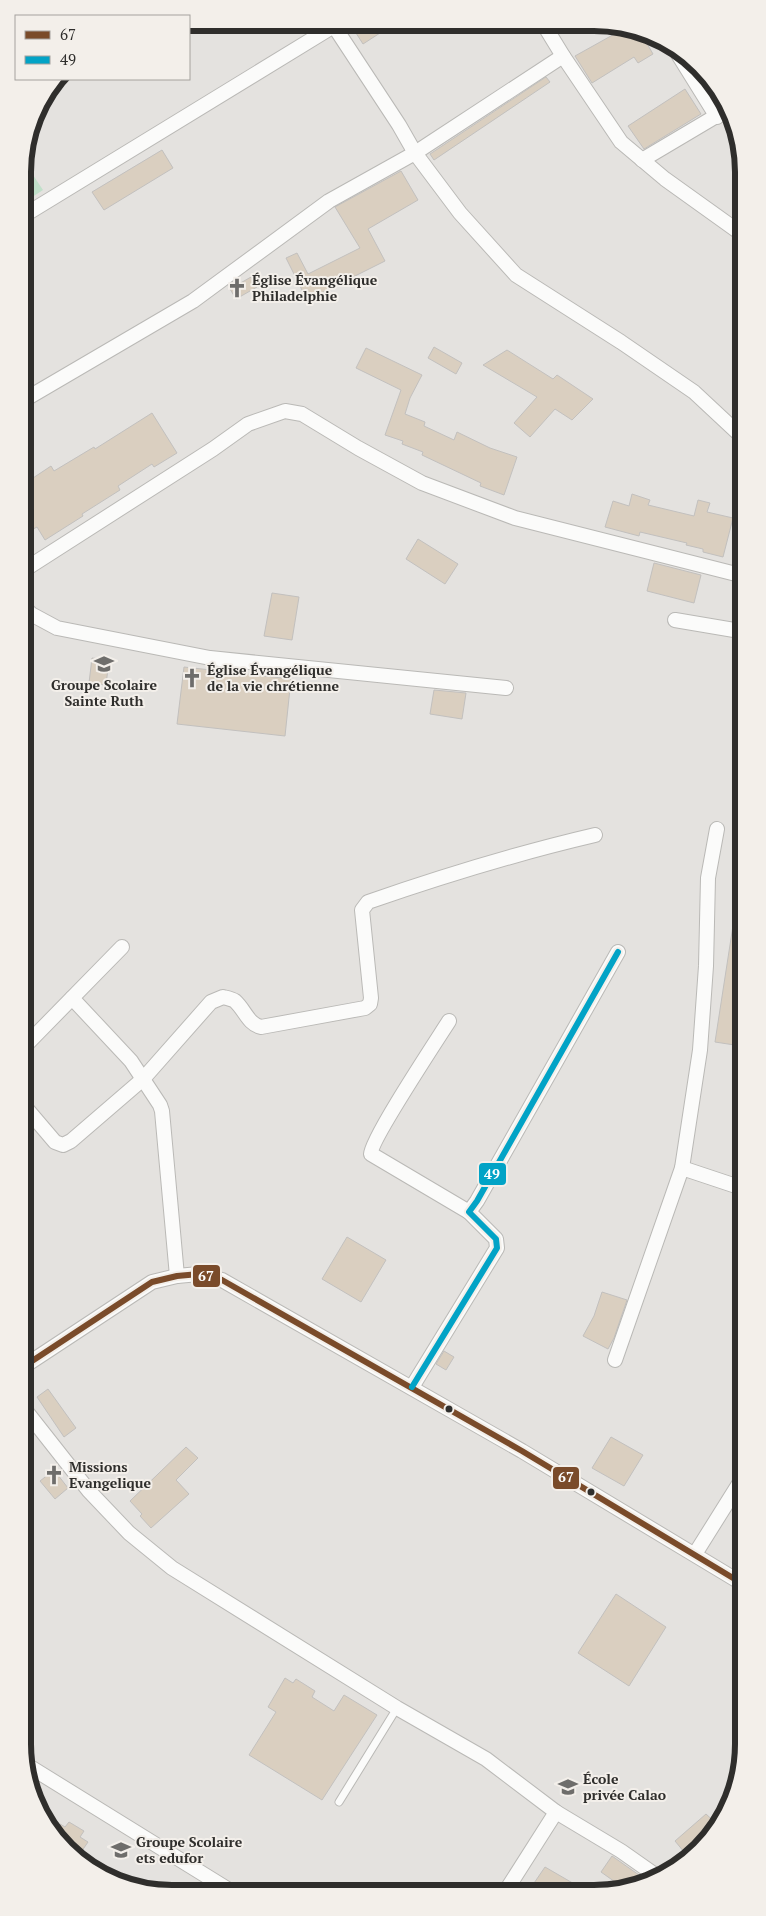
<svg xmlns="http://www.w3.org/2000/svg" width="766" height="1916" viewBox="0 0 766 1916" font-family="'PT Serif',serif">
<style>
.green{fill:#c1e0ca}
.building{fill:#dacfc0;stroke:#c2c0be}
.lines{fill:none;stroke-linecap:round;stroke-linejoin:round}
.lane-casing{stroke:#bab9b6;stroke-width:9}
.street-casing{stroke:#bab9b6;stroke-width:16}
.lane{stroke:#fbfbfa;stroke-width:7}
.street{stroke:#fbfbfa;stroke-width:14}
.bus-1-casing{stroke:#f3efea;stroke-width:10}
.bus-2-casing{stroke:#f3efea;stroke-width:10}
.bus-1{stroke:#7a4b2a;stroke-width:6}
.bus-2{stroke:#02a3c6;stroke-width:6}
.bus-dot{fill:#2f2e2c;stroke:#f3efea;stroke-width:2}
.labels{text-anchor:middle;stroke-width:4;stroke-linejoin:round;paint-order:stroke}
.poi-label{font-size:14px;font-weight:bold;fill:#2f2e2c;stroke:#f3efea;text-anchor:start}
.rim{fill:none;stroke:#2f2e2c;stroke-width:6}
.line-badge{stroke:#f3efea;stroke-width:2}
.badge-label{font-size:14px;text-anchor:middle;font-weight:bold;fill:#fff}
</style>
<rect width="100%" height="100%" fill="#e4e2df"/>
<polygon class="green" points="23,160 43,190 23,203"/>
<g class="building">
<polygon points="369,24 374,24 380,33 363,44 356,33"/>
<polygon points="627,27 642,35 653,54 638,63 634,57 592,83 575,56"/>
<polygon points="546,77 550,82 434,160 430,154"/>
<polygon points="685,89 701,114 644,149 628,126"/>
<polygon points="162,150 173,168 104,210 92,192"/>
<polygon points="401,171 418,200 368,229 385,261 307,300 286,258 297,253 308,274 360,248 335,207"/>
<polygon points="251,277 257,287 236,299 230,289"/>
<polygon points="434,347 462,363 456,374 428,358"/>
<polygon points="366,348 422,375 410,398 405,414 425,422 424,426 454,440 457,432 490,448 517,457 504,495 480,486 481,483 422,455 423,452 402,444 403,441 385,435 401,390 356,368"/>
<polygon points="507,350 553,379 557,375 593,399 572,420 555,409 530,437 514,423 537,397 483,365"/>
<polygon points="152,413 177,453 154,467 152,464 118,486 120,490 82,514 83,516 45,540 37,527 24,534 24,484 51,466 54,471 94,447 95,449"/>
<polygon points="632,494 650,500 648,505 694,516 698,500 710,503 707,512 733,518 723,557 703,552 703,549 686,545 687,543 640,532 639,536 605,527 613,501 629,506"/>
<polygon points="418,539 458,564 445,584 406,559"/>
<polygon points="654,563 701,575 694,603 647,591"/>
<polygon points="272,593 299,597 292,640 264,636"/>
<polygon points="92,658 109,660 106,685 89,683"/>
<polygon points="184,667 291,679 285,736 177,724"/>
<polygon points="434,690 466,693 462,719 430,714"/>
<polygon points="734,919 741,919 741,1046 715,1042"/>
<polygon points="347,1237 386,1260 361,1302 322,1279"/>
<polygon points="602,1292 627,1300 614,1338 608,1349 583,1336 594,1316"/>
<polygon points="444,1351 454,1357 446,1370 436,1364"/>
<polygon points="48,1389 76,1428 64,1437 37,1397"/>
<polygon points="611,1437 643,1455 624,1486 592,1468"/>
<polygon points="186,1447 198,1458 176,1480 189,1494 151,1528 140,1516 142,1514 130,1501"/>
<polygon points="54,1470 68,1488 55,1499 40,1481"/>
<polygon points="616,1594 666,1627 629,1686 578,1653"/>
<polygon points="285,1678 293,1683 296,1679 315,1691 312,1697 334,1711 344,1695 377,1715 322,1800 249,1755 276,1712 268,1707"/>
<polygon points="706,1814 718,1825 712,1835 689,1858 675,1841"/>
<polygon points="69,1822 84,1831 80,1837 88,1842 77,1858 73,1856 54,1833 60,1824 65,1827"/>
<polygon points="612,1856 639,1875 630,1888 625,1889 601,1872"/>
<polygon points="545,1867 583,1889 530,1889"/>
</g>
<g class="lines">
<defs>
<polyline id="lane" points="339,1802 397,1708"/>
<g id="street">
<polyline points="332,23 399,125 415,153 460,213 516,275 621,342 694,392 739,434"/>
<polyline points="544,25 563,56 621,142 665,179 739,232"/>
<polyline points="676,51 717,117"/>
<polyline points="642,160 728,109"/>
<polyline points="23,216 337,24"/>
<polyline points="24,400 193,301 329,201 415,153 563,56"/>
<polyline points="24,570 213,449 248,424 285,411 302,414 358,448 422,483 515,518 740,575"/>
<polyline points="24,607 31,614 57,628 210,658 506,688"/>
<polyline points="675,620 740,631"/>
<polyline points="72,998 131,1061 160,1105 162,1111 177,1276"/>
<path d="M449,1021C437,1040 370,1141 371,1154L469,1212"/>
<polyline points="25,1046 122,947"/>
<path d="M26,1108L55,1142L63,1145L71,1141L143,1079L211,1002L223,997C227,998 232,999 235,1001C245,1010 248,1024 261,1027L365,1008L370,1004L371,998L362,910L368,902C443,876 518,853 595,835"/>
<polyline points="682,1168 700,1050 706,966 708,878 717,829"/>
<polyline points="615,1360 682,1168 742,1188"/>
<polyline points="26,1365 152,1282 177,1276 199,1274 222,1280 522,1451 743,1584"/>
<polyline points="412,1387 497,1248 496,1239 469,1212 477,1201 618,952"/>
<polyline points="26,1411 89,1491 129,1533 172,1568 397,1708 486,1759 556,1812 621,1851 658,1877"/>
<polyline points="695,1554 742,1479"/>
<polyline points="27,1765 229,1890"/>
<polyline points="507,1889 556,1812"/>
</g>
</defs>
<use href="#lane" class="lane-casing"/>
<use href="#street" class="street-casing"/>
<use href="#lane" class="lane"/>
<use href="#street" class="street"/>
<defs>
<polyline id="bus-1" points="26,1365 152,1282 177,1276 199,1274 222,1280 522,1451 743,1584"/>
<polyline id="bus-2" points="412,1387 497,1248 496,1239 469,1212 477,1201 618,952"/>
</defs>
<use href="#bus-1" class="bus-1-casing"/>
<use href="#bus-2" class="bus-2-casing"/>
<use href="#bus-1" class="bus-1"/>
<use href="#bus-2" class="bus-2"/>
</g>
<defs>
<symbol id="church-bare" viewBox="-9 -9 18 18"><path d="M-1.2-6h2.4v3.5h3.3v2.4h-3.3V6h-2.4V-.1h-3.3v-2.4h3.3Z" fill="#6e6d6b" stroke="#f3efea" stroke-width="2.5" paint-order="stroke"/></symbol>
<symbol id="school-bare" viewBox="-9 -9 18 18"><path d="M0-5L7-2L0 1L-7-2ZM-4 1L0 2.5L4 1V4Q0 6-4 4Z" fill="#6e6d6b" stroke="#f3efea" stroke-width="2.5" paint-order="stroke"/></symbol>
</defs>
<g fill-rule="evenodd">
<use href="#church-bare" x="223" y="274" width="28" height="28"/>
<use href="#school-bare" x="90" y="650" width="28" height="28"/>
<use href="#church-bare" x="178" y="664" width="28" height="28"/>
<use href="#church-bare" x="40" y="1461" width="28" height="28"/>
<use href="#school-bare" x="554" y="1773" width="28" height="28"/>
<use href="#school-bare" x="107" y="1836" width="28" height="28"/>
</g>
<g class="bus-dot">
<circle cx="449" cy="1409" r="4.5"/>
<circle cx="591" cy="1492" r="4.5"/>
</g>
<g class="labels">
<g class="poi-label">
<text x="252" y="285">Église Évangélique<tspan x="252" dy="16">Philadelphie</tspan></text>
<text x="207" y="675">Église Évangélique<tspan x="207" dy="16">de la vie chrétienne</tspan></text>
<text x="104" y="690" text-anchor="middle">Groupe Scolaire<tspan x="104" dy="16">Sainte Ruth</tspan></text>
<text x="69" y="1472">Missions<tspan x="69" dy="16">Evangelique</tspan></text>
<text x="583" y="1784">École<tspan x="583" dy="16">privée Calao</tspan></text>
<text x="136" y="1847">Groupe Scolaire<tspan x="136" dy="16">ets edufor</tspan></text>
</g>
</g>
<path d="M0 0H766V1916H0ZM172 31H594A141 141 0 0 1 735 172V1744A141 141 0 0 1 594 1885H172A141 141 0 0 1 31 1744V172A141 141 0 0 1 172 31Z" fill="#f3efea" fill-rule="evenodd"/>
<path class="rim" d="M172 31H594A141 141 0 0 1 735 172V1744A141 141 0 0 1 594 1885H172A141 141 0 0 1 31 1744V172A141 141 0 0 1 172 31Z"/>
<g class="line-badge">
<rect x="478" y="1162" width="29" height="24" rx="5" fill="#02a3c6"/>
<rect x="192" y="1264" width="29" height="24" rx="5" fill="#7a4b2a"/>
<rect x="552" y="1466" width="28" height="24" rx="5" fill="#7a4b2a"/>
</g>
<g class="badge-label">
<text x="492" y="1179">49</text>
<text x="206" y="1281">67</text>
<text x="566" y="1482">67</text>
</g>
<rect x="15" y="15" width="175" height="65" fill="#f3efea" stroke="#a5a29e"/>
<rect x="25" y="31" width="25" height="8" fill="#7a4b2a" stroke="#a5a29e"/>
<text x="60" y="40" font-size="15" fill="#2f2e2c">67</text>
<rect x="25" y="56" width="25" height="8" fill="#02a3c6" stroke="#a5a29e"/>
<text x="60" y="65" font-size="15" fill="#2f2e2c">49</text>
</svg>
